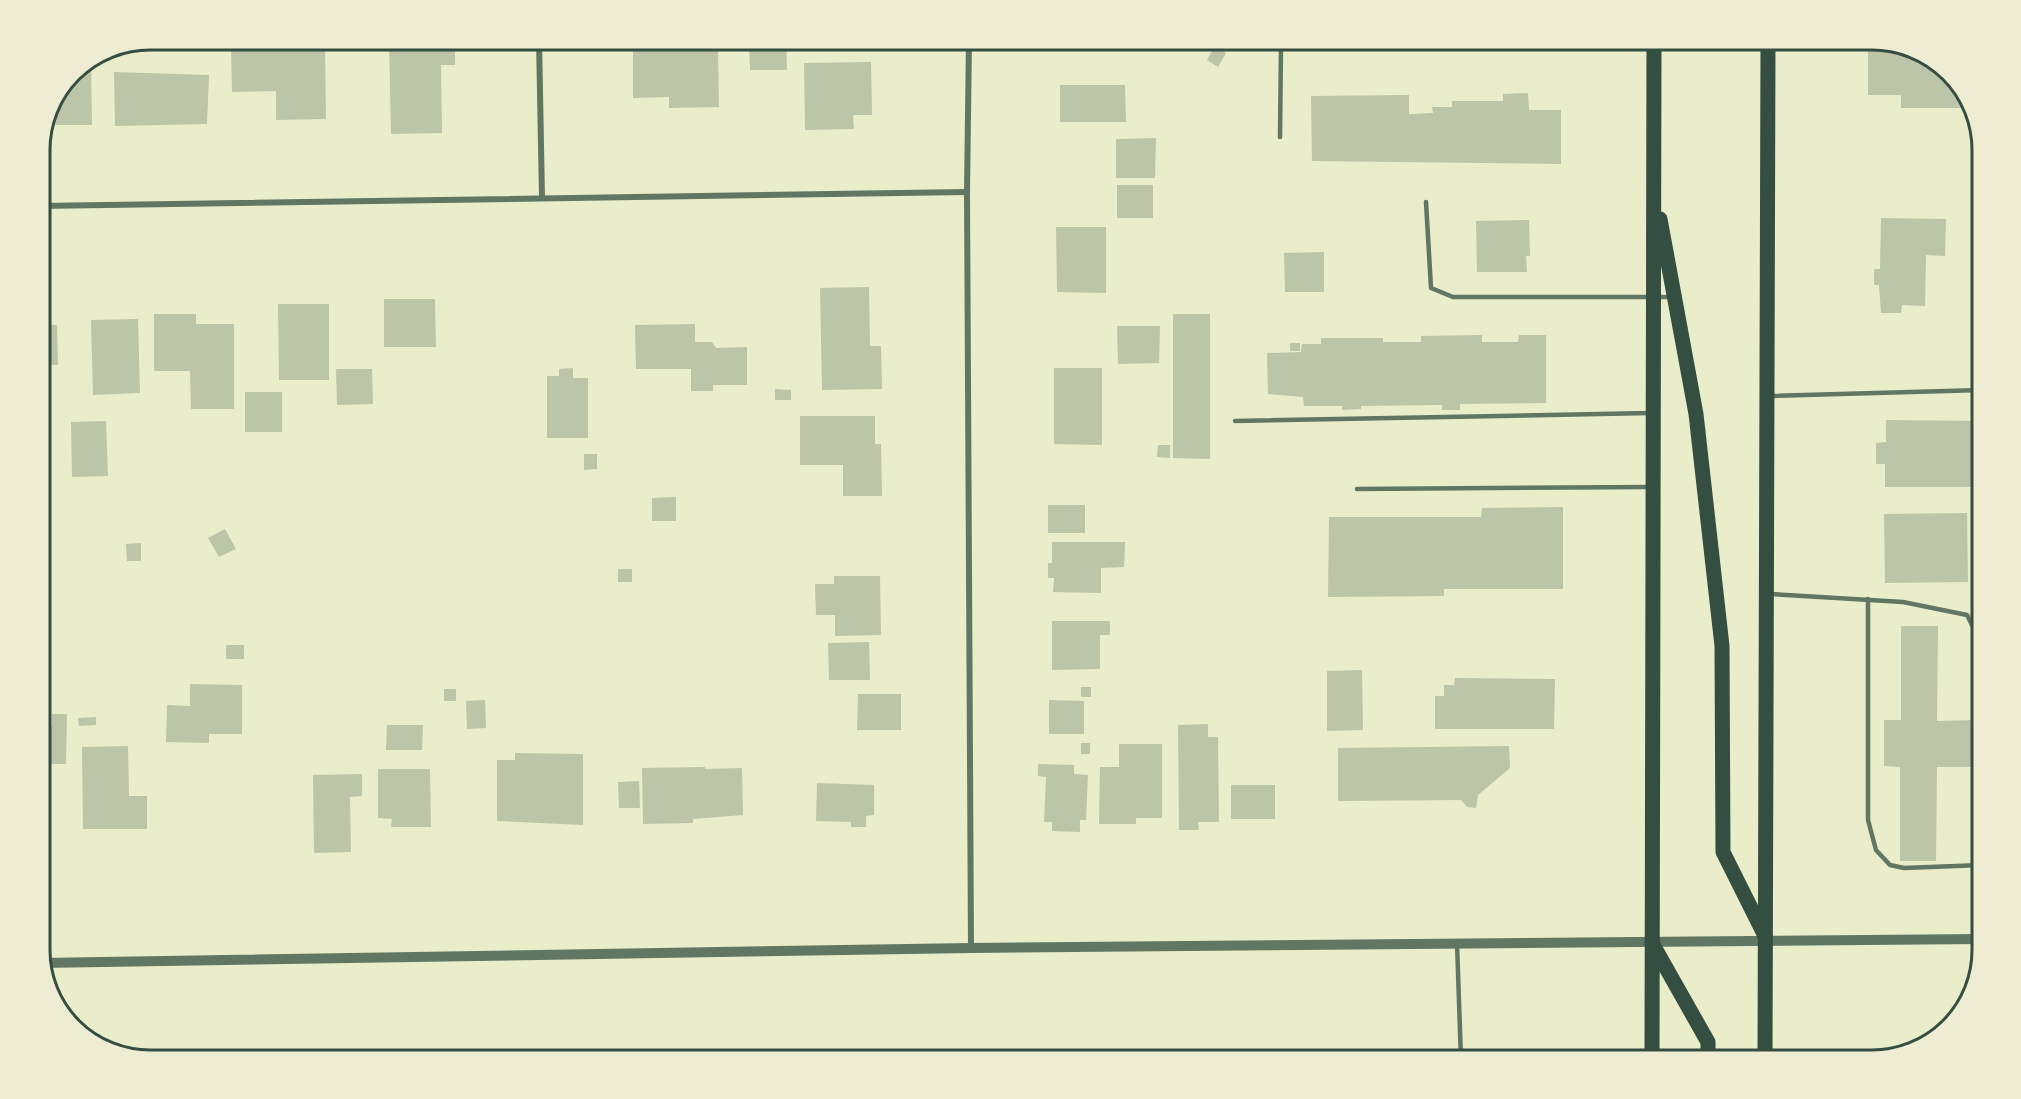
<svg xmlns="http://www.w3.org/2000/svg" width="2021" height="1099" viewBox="0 0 2021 1099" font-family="Lora,serif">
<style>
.building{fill:#bcc5a7}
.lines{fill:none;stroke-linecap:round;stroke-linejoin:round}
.service{stroke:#617663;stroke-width:4.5}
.minor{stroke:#617663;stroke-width:6}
.tertiary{stroke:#617663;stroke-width:10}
.primary{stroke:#344e41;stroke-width:15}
.rim{fill:none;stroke:#344e41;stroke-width:3}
</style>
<rect width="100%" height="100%" fill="#e9edc9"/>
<g class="building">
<polygon points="389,39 455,39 455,65 441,65 442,133 391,134"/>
<polygon points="749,39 786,39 787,70 750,70"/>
<polygon points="1072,39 1122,39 1120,47"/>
<polygon points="1868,43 1894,44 1921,51 1964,88 1970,108 1901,108 1901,95 1868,95"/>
<polygon points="325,45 326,119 276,120 276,91 232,92 231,46"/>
<polygon points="1215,46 1226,53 1218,67 1207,60"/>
<polygon points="718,49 719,107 669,108 669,97 633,98 633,51"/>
<polygon points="91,58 92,125 47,125 72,71"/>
<polygon points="871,62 872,115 853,115 854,129 805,130 804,63"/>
<polygon points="114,72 209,75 207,124 115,126"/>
<polygon points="1060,85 1125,85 1126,122 1060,122"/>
<polygon points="1528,93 1529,110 1561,110 1561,164 1312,161 1311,96 1409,95 1409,114 1433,113 1432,107 1452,107 1452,101 1503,101 1503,94"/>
<polygon points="1156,138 1155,178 1116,178 1116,139"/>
<rect x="1117" y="185" width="36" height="33"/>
<polygon points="1881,218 1946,219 1945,256 1926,255 1925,306 1902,305 1901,313 1881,313 1879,285 1874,285 1874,269 1880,269"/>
<polygon points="1529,220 1530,256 1526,256 1527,272 1477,272 1476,221"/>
<polygon points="1056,227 1106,227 1106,293 1057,292"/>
<polygon points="1324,252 1324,292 1285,292 1284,253"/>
<polygon points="869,287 870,346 881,346 882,389 822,390 820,288"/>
<polygon points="384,299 435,299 436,347 384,347"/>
<polygon points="278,304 329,304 329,380 279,380"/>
<polygon points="154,314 196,314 196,324 234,324 234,409 191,409 190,371 154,371"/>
<polygon points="1173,314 1210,314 1210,459 1173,458"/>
<polygon points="138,319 140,393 93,395 91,320"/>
<polygon points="695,324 695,342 712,342 716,348 747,347 747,385 713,385 713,391 691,391 691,369 636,369 635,325"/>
<polygon points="39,325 57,325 58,365 39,365"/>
<polygon points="1117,326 1160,326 1159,363 1118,364"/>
<polygon points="1482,335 1482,342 1518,342 1519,335 1546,335 1546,403 1460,404 1460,410 1442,410 1442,405 1361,406 1361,409 1342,410 1342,406 1304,406 1303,397 1268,394 1267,353 1301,352 1302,344 1321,344 1321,338 1383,338 1383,342 1421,342 1421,336"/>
<rect x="1290" y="343" width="10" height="8"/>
<polygon points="573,368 573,378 588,378 588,438 547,438 547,376 559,376 559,369"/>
<polygon points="1054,368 1102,368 1102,445 1054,444"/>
<polygon points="336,369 372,369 373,404 337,405"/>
<polygon points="775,389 791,390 791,400 775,400"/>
<rect x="245" y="392" width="37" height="40"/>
<polygon points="800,416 875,416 875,444 881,444 882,496 843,496 843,465 800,465"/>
<polygon points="1886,420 1982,421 1982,487 1885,487 1885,464 1876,464 1876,443 1886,442"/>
<polygon points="106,421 108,476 72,477 71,422"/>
<polygon points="1158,445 1170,445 1170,458 1157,457"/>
<polygon points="584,454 597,454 597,469 584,470"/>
<polygon points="676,497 676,521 652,521 652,498"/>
<rect x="1048" y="505" width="37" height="28"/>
<polygon points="1563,507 1563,589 1444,589 1444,596 1328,597 1329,517 1481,517 1482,508"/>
<polygon points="1967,513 1968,582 1885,583 1884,514"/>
<polygon points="225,529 236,549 219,557 208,538"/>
<polygon points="1052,542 1125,542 1124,567 1101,568 1101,593 1053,592 1054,578 1048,578 1048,563 1052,563"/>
<polygon points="141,543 141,561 127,561 126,544"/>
<rect x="618" y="569" width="14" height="13"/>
<polygon points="834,576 880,576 881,635 835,636 835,615 816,615 815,584 834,584"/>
<polygon points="1052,621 1110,621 1110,635 1100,635 1100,669 1052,670"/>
<polygon points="1901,626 1938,626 1937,721 1977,720 1977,767 1937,767 1936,861 1900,861 1900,767 1884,766 1884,720 1901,720"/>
<polygon points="869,642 870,680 829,680 828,643"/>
<rect x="226" y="645" width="18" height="14"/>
<polygon points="1362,670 1363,730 1327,731 1327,671"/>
<polygon points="1455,678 1555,679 1554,729 1435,729 1435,696 1444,696 1444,685 1454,685"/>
<polygon points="190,684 242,685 242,734 209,734 209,743 166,742 167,705 190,706"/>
<rect x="1081" y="687" width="10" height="10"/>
<rect x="444" y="689" width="12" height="12"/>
<polygon points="858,694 901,694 901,730 857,730"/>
<polygon points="485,700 486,728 467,729 466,701"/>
<polygon points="1049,700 1084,701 1084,734 1049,734"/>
<polygon points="52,714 67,714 66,764 46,764 46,774 39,774 39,725 52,726"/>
<polygon points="96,717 96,725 79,726 78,718"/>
<polygon points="1208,724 1208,737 1218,737 1219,822 1198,822 1199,830 1179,830 1178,725"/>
<polygon points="387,725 423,725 422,750 386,750"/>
<rect x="1081" y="743" width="9" height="11"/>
<polygon points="1119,744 1162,744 1162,818 1136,818 1136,824 1099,824 1100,767 1119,767"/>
<polygon points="128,746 129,796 147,796 147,829 83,829 82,747"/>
<polygon points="1509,746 1510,768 1478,795 1476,808 1467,807 1461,800 1338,801 1338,748"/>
<polygon points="515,753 583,754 583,825 497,821 497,760 515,760"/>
<polygon points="1038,764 1074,765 1074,774 1088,775 1086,820 1080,820 1080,832 1052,831 1052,822 1044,822 1046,777 1038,776"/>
<polygon points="705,767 705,769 742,768 743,815 693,819 693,823 643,824 642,768"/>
<polygon points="378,769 430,769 431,827 391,827 392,819 378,818"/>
<polygon points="362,774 362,796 350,797 351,852 314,853 313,775"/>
<polygon points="639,781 640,808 619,808 618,782"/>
<polygon points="817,783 874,785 874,815 866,816 866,827 851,827 851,822 816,821"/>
<rect x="1231" y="785" width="44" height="34"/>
</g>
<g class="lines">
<g class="service">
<polyline points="1280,137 1281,46 1477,39"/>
<polyline points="1426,202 1431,288 1453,297 1672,297"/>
<polyline points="1769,396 1982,390"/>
<polyline points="1235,421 1650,413"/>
<polyline points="1357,489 1650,487"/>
<polyline points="1770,594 1903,602 1967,615 1982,645"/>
<polyline points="1868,599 1868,820 1876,850 1890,865 1904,868 1982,865"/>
<polyline points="1457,943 1461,1060"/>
</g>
<g class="minor">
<polyline points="539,39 542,198"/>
<polyline points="969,39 967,192 971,948"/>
<polyline points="39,206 967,192"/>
</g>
<polyline class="tertiary" points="41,963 971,948 1982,939"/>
<g class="primary">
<polyline points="1660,219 1696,414 1722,646 1723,852 1765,936"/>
<polyline points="1652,943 1708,1042 1708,1060"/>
<polyline points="1652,1060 1654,39"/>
<polyline points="1765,1060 1768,39"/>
</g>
</g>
<path d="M0 0H2021V1099H0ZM150 50H1872A100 100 0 0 1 1972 150V950A100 100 0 0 1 1872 1050H150A100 100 0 0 1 50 950V150A100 100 0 0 1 150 50Z" fill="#eeecd3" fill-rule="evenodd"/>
<path class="rim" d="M150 50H1872A100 100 0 0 1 1972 150V950A100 100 0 0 1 1872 1050H150A100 100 0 0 1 50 950V150A100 100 0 0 1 150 50Z"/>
</svg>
